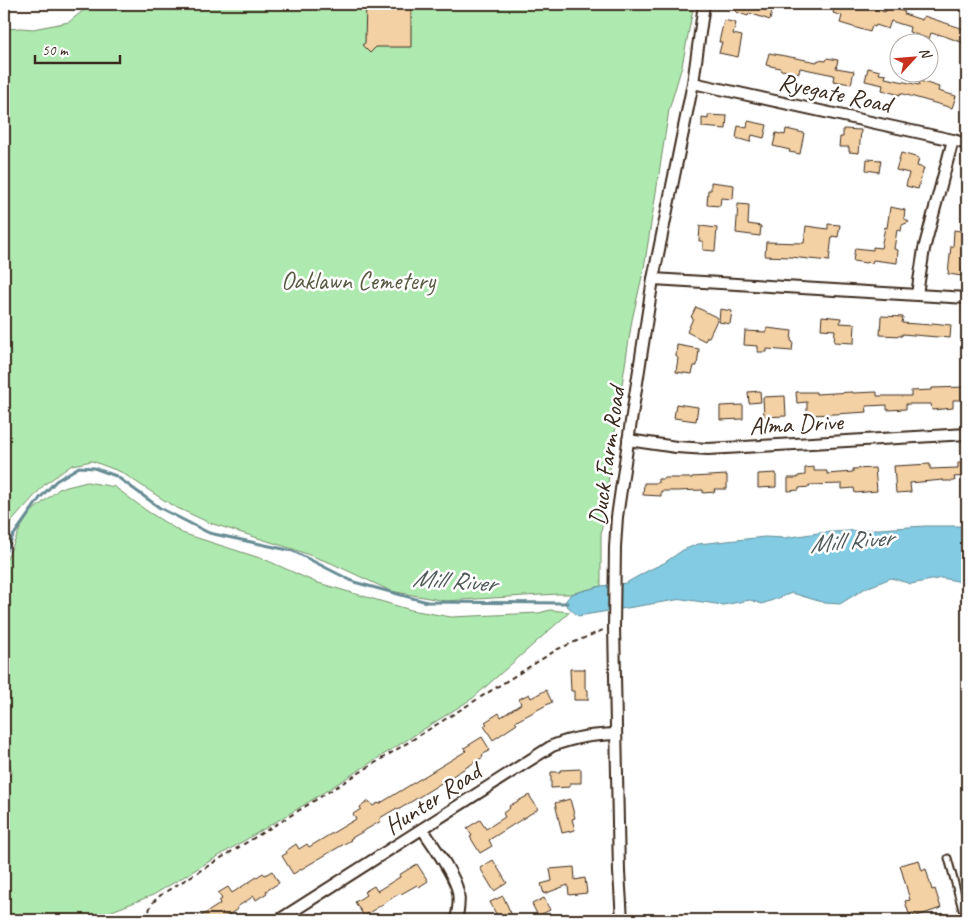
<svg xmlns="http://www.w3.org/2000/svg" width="971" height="924" viewBox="0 0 971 924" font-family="Caveat,sans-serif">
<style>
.green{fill:#aeeab0;stroke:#748a67}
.water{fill:#82cbe2;stroke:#668b94}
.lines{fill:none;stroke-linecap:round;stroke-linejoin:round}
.stream{stroke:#668b94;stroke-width:3}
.building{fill:#f3d1a4;stroke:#3b2a1e}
.service-casing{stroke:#3b2a1e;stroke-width:9}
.minor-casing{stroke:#3b2a1e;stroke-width:14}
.path{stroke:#3b2a1e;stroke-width:2;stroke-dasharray:5 4;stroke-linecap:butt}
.service{stroke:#fff;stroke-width:5}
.minor{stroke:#fff;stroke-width:10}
.labels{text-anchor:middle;stroke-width:5;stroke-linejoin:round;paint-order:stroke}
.street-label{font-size:25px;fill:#3b2a1e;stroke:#fff}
.park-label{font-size:25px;fill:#585a42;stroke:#fff}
.water-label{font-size:26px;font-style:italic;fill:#505a59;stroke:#fff}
</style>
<rect width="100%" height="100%" fill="#fff"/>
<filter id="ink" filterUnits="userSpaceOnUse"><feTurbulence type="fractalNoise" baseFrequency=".02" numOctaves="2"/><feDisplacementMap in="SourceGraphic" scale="10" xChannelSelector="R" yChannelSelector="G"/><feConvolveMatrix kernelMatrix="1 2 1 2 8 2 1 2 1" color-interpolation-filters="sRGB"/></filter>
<g filter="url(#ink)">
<g class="green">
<polygon points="91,4 694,4 682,66 669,110 644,268 632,320 617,417 601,534 601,586 571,594 557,594 445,601 391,591 331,563 293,549 210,523 173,506 121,472 92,461 72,465 45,484 6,528 4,534 4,29 21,28 33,29 69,22"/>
<polygon points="87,482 115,487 147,511 182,533 266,560 315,582 411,610 451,617 539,613 550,610 570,612 473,698 304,805 153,895 89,920 4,920 4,779 12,774 10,764 4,765 4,565 20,529 31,512 59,489"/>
</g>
<polygon class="water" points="925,526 967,526 967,583 942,578 911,584 891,578 864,589 840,604 825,603 792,593 762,604 750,600 723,605 682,599 578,616 564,603 571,594 601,586 626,583 649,570 664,563 683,550 698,544 765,537 784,538 818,533"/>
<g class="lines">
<polyline class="stream" points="4,555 13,536 40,498 56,481 79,467 94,468 116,476 160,508 209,533 293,551 354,582 427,602 567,603"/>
</g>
<g class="building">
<polygon points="366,4 411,4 411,47 376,47 370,53 362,45 365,43"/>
<polygon points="739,4 762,4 773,7 770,20 749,13 748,16 736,12"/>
<polygon points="835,4 863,4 885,12 887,6 905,12 904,14 922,20 924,16 967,30 967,44 938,34 938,35 931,33 929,39 909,32 910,27 891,21 888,29 876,25 875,27 872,26 870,32 840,23 842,16 833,13"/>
<polygon points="724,20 736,23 733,34 742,36 738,57 719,53 722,42 719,42"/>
<polygon points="769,53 817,62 818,60 826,61 827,58 838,60 836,68 854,71 851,84 833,81 834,75 800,68 799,73 781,70 780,68 766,65"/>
<polygon points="868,68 880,71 879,74 886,75 885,78 919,85 920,81 939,87 938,91 956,96 952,108 900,93 900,95 882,90 883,85 865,81"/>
<polygon points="708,115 727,116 726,129 702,127 702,118 708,119"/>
<polygon points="748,121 767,125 764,138 752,135 750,142 736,138 738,126 747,128"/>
<polygon points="786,129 804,133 800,154 789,152 790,150 773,146 776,133 785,135"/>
<polygon points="843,129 861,130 859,153 849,152 849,147 839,147 840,137 843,137"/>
<polygon points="901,153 919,158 917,166 924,168 918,189 906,186 909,173 896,170"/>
<polygon points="867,159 881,160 879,172 866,170"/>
<polygon points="711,182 734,185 733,199 721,198 720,206 707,205 708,190 711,190"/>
<polygon points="738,204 749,205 748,224 761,226 760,236 736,233"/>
<polygon points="890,207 905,210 904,218 909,222 902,225 901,231 897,230 894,249 898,250 897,263 873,260 872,263 866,262 866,263 853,261 855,248 873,250 873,247 881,248 885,227 887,228"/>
<polygon points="828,224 840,225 838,237 832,236 829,261 790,257 765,256 766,242 804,243 806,226 828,229"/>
<polygon points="700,226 717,228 715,251 703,250 703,241 699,241"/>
<polygon points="954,230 966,232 966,235 967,235 967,249 965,249 962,276 948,274 951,246 953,247"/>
<polygon points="696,307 718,318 709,337 707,337 705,341 687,332 693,318 691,317"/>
<polygon points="720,309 732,311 730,324 719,322"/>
<polygon points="822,316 841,318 840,323 855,324 854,343 834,342 835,330 821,329"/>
<polygon points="881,316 903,317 902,323 932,325 932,323 951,325 950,338 902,334 902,336 880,335"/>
<polygon points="767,328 792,331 791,341 793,342 792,351 767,349 767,352 758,352 758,346 744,345 745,331 766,332"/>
<polygon points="677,345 699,349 697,366 694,366 692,374 676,372 678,358 676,356"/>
<polygon points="967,387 967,400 953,400 953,408 932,410 931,404 906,404 906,409 887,410 887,405 866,406 867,412 835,414 807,415 807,402 797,403 796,392 816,392 816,394 852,392 853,393 877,392 877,396 911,396 911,391 932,390 932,388"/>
<polygon points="760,391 761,402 749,403 748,392"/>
<polygon points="785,396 786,416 764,417 763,397"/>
<polygon points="676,404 698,407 696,421 674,418"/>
<polygon points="743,405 743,419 720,420 720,406"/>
<polygon points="958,463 967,463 967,476 954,477 955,481 943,481 943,480 910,483 911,492 896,493 894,466 930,464 930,469 958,468"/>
<polygon points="814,467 814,471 827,471 827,474 853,472 853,469 875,468 877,491 855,493 854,488 842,489 842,484 809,485 809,487 799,488 799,490 788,491 788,478 798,478 798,476 805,475 805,468"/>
<polygon points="776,473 776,487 758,488 758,474"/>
<polygon points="727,475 727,489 714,489 715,492 703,493 703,490 677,491 661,491 661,496 643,495 644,483 658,483 658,479 664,479 664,478 692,478 692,477"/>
<polygon points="570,669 585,669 585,688 588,690 588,700 574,700 574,691 571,691"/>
<polygon points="546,690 552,702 515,722 517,724 493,740 484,726 487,724 485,722 499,713 501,717 521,704 519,699 529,694 531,698"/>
<polygon points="482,737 490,750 482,755 483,757 398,810 397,808 380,818 381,821 350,839 351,840 293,874 282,856 287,853 286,851 296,844 299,849 307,844 309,847 356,819 353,814 361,809 360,807 369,801 373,806 378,803 379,804 466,751 464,748"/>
<polygon points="581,769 581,783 570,783 570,787 551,788 551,772 560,772 560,770"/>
<polygon points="529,795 538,809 489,840 492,846 480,853 470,837 472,836 467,828 480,820 486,829 505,817 503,813 510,808 509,806"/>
<polygon points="570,799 575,818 572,819 575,830 562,833 555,803"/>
<polygon points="493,860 507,883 494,891 480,868"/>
<polygon points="919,860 922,871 926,869 932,890 935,889 941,908 914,917 913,913 909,914 905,901 910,900 900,865"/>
<polygon points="417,864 428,881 419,887 417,885 401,894 400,893 364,916 355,902 366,895 364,892 374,886 377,891 382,888 400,877 399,875"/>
<polygon points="574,867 575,880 585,878 587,893 569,895 568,885 544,894 541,884 552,881 550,869"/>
<polygon points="272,871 279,883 266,891 267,893 256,900 254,896 237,907 238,909 220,920 195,920 220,904 219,901 222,899 218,893 228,887 232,893 263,873 265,875"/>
<polygon points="503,896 514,920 499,920 490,902"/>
<polygon points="544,898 550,910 538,916 532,904"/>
</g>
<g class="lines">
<defs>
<polyline id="service" points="948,858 965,920"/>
<g id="minor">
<polyline points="693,83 953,140 967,144"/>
<polyline points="653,279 967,298"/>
<polyline points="917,294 924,249 953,140"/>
<polyline points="628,440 676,447 708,449 967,434"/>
<path d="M423,830C433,845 455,875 458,892C460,902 458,911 456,920"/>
<path d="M279,920L552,746C575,737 592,735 616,734"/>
<polyline points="622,920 619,872 614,627 615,547 617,517 630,428 653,279 693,83 704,4"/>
</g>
</defs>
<use href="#service" class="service-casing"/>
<use href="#minor" class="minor-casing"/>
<path class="path" d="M150,920C147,906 152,903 162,894L285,819L558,649L603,630"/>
<use href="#service" class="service"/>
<use href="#minor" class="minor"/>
</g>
</g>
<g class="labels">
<g class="street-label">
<text transform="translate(835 92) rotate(12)" y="9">Ryegate Road</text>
<text transform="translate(796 423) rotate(-3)" y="9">Alma Drive</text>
<text transform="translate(606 456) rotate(-82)" y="9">Duck Farm Road</text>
<text transform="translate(432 798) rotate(-33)" y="9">Hunter Road</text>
</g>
<g class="park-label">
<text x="358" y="289">Oaklawn Cemetery</text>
</g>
<g class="water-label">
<text transform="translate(851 540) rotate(-5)" y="9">Mill River</text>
<text transform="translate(454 580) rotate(4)" y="9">Mill River</text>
</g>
</g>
<rect width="971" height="924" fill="none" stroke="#fff" stroke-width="20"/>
<rect x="10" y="10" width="951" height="904" fill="none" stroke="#3b2a1e" stroke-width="2" filter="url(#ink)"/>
<g transform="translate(914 58) rotate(64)"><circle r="24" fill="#ffffff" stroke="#b1aaa5"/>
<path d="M0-4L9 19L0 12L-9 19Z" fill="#c8321e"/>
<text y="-8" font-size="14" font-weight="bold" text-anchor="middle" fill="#3b2a1e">N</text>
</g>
<path d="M35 55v8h85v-8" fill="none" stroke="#3b2a1e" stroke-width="2.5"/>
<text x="42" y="55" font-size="15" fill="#3b2a1e" stroke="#ffffff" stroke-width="4" paint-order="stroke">50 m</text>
</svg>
